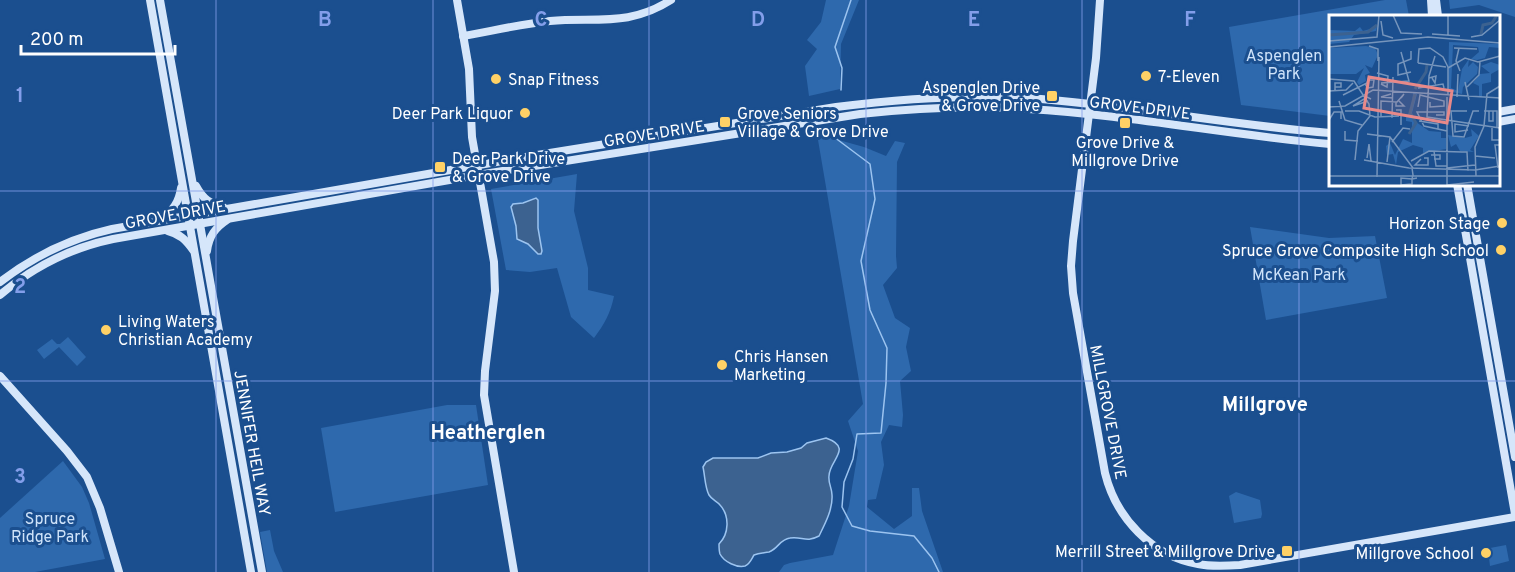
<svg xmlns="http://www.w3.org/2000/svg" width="1515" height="572" viewBox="0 0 1515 572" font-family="Overpass,sans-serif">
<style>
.green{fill:#2e69ad}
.water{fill:#3c6290;stroke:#9cc4f0;stroke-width:1.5}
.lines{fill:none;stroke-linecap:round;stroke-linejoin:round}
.stream{stroke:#9cc4f0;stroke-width:1.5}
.secondary{stroke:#d6e6fa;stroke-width:8}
.grid{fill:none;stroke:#839eea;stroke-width:1.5;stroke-opacity:0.55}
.poi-dot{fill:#ffd166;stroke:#1b4f8f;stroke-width:2}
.labels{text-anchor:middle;stroke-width:6;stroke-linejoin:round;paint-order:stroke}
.park-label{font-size:16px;fill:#cfe3fa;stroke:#1b4f8f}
.poi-label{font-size:16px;fill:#fff;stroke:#1b4f8f;text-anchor:start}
.street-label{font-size:16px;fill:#fff;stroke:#1b4f8f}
.quarter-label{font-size:20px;font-weight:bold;fill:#fff;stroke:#1b4f8f}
.inset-river{fill:none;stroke:#3c6290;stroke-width:3}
.inset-road{fill:none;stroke:#7695bc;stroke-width:1.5}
.view{fill:#e88989;fill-opacity:0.15;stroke:#e88989;stroke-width:3}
.inset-edge{fill:none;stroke:#fff;stroke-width:3}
.grid-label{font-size:20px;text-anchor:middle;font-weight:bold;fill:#839eea;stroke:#1b4f8f;stroke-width:6;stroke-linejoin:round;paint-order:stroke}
</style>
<rect width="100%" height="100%" fill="#1b4f8f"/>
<g class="green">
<polygon points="826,0 859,0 841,44 840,89 809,96 805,66 817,49 807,40 821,22"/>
<polygon points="1385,0 1406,0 1409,16 1330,16 1330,116 1241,105 1229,27"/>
<polygon points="1449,0 1515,0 1515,17 1479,5 1450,9"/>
<polygon points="817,134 864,147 886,156 895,141 905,143 897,162 896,256 897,268 883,285 895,318 910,328 906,347 911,371 900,381 903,415 902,427 889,425 881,442 884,465 876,499 868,500 867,507 894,529 912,516 912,488 919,488 922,511 943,572 779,572 784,565 790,563 833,555 849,506 858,451 848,421 863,404"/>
<path d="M577,174L574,211L588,268V290L614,296C611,312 604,325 594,338L571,317L557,268L530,272L506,270L491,189Z"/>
<polygon points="1250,227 1329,238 1375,236 1387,298 1266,320"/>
<polygon points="68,337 86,357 77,366 59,347 44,359 37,350 52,339 57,344 60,344"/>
<polygon points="447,405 476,405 488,485 335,512 321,428"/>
<polygon points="63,461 82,487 89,503 105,559 35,572 0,572 0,518"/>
<polygon points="1236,492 1260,500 1262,514 1261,518 1234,523 1229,496"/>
<polygon points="270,530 274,551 283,572 267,572 260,532"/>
<polygon points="1506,545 1509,561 1490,566 1488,550 1490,548"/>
</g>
<g class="water">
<polygon points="536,198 538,200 538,228 542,251 541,254 538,254 528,244 517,239 516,226 511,207 513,204 523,203"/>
<path d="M826,438C854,448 829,460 829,476C828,483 832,488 832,495C833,509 825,524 819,536C806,543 802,536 790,538C780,539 778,549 769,552C764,553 759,553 754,555C752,558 750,564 745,566C737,568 724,562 720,554C719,551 719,547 719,544C729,534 730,516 720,505C717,501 712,500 709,495C705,488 705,476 703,467L706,462L713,458H758L771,453L787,452L801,448L807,443Z"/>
</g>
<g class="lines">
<g class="stream">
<polyline points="841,90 842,68 835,47 851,0"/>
<polyline points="834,137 870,164 875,199 861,261 870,310 887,348 886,383 881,433 857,434 853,459 844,482 842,507 852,526 870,531 914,536 932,558 939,572"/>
</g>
<g class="secondary">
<polyline points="150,0 251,572"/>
<polyline points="160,0 262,572"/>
<polyline points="457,0 469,69 472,137 494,262 495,291 485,371 484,395 514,572"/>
<path d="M1100,0L1096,58L1073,241L1071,266L1073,293L1105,473C1116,518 1152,556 1198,564C1212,567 1226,566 1240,565L1515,517"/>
<polyline points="1431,0 1432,16"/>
<polyline points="1436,0 1438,16"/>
<path d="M463,36C492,31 521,24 550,21C596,17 629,27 671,0"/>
<polyline points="1498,112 1515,109"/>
<polyline points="1498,122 1515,119"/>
<polyline points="1457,184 1515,514"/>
<polyline points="1467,184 1515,457"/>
<path d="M196,186C203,199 210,204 223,207"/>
<path d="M161,219C173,211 179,202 181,188"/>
<path d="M168,231C180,234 186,240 193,250"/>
<path d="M207,251C209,236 215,228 227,220"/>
<path d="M0,282C34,256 71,238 112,229L531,156L836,107C899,99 963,94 1027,98C1129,105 1229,125 1330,133"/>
<path d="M0,295C33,267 70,248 113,239L478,175L860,114C915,108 972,105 1028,109C1129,115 1229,135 1330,144"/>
<polyline points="0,376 67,451 87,477 100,508 119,572"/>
</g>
</g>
<path class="grid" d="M216,0V572M433,0V572M649,0V572M866,0V572M1082,0V572M1299,0V572M0,191H1515M0,381H1515"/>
<g class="poi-dot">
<circle cx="1146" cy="76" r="6"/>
<circle cx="496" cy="79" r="6"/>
<rect x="1046" y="90" width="12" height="12" rx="3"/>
<circle cx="525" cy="113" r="6"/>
<rect x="719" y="116" width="12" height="12" rx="3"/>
<rect x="1119" y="117" width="12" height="12" rx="3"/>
<rect x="434" y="161" width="12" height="12" rx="3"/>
<circle cx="1502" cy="223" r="6"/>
<circle cx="1501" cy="250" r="6"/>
<circle cx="106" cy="330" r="6"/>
<circle cx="722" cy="365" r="6"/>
<rect x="1281" y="545" width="12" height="12" rx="3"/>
<circle cx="1486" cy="553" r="6"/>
</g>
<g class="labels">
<g class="park-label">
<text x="1284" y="61">Aspenglen<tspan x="1284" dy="18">Park</tspan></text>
<text x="1299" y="280">McKean Park</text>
<text x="50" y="524">Spruce<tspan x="50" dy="18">Ridge Park</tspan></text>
</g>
<g class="poi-label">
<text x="1158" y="82">7-Eleven</text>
<text x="508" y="85">Snap Fitness</text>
<text x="1040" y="93" text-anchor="end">Aspenglen Drive<tspan x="1040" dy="18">&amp; Grove Drive</tspan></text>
<text x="513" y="119" text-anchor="end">Deer Park Liquor</text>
<text x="737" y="119">Grove Seniors<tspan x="737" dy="18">Village &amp; Grove Drive</tspan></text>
<text x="1125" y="148" text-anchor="middle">Grove Drive &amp;<tspan x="1125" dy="18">Millgrove Drive</tspan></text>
<text x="452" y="164">Deer Park Drive<tspan x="452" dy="18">&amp; Grove Drive</tspan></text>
<text x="1490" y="229" text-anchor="end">Horizon Stage</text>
<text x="1489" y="256" text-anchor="end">Spruce Grove Composite High School</text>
<text x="118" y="327">Living Waters<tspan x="118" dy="18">Christian Academy</tspan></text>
<text x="734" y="362">Chris Hansen<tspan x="734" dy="18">Marketing</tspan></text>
<text x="1275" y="557" text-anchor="end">Merrill Street &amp; Millgrove Drive</text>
<text x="1474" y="559" text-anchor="end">Millgrove School</text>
</g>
<g class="street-label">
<text transform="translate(1140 107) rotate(7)" y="6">GROVE DRIVE</text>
<text transform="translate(654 133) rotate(-9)" y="6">GROVE DRIVE</text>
<text transform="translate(175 214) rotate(-10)" y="6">GROVE DRIVE</text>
<text transform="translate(1109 412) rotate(79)" y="6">MILLGROVE DRIVE</text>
<text transform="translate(253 443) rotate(80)" y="6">JENNIFER HEIL WAY</text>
</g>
<g class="quarter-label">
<text x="1265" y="411">Millgrove</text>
<text x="488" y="439">Heatherglen</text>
</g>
</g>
<g transform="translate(1329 15)">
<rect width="171" height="171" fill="#1b4f8f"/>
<path d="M31,12L34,16L48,12L47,16L25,20L20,27L0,29V15L26,16ZM120,27L171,29V33L160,32L156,43L148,45L142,44L150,37L149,32L124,30L122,73L129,76L133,54L140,44L139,52L144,47L149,52L148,59L134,72L133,79L119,76ZM37,31L46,33L49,40L43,53L36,50L41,58L36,60L37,66L30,70L28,67L35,53L27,59H0V33ZM162,47L171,50V54L162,59V67L153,69V82H150V71L144,68L151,59L161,58L152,51ZM84,77L88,79L83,98L87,107L100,116L112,117V123H117V134L94,138V133L84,130L69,137L67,150L64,139L58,140L57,131L61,128L66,140L74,124L83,128V107L77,106V101L83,95ZM142,114L150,121L141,135L145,137L131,136L127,129L122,132L119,120L136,123L143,121Z" fill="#2e69ad"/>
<path class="inset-river" d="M152,19L154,10L163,8L168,0M0,20L39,17L48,10M86,74L97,57L98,50M80,119L87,108L81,98L86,79"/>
<path class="inset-road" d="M64,0L72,18L93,19M52,6L54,20L64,23M103,19L131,21M119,20V0M142,22L153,20L171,5M0,26L48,22L50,0M40,31L49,34V46M0,32L99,22L171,28M125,33L148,34M130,33L127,46L131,56M106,41L100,61L98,102L171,113M89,48L90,34L101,33L114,42L119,52M89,48L117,52M119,53L136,43L149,47L171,41M82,57L69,60V49L82,44V36M48,58L59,61L58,72L52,69M100,63L107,61L106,68L103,63M0,64L25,66L40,89L41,101L29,116L26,145M136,67L140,85M52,68L80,66L72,37M36,69L39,73L44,72L45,65H40M6,72H12V68H6V76M138,72L150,60L151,47M89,73L114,69L115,73M0,76L17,75L24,68M62,79L52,82L64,83M14,80L38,68L40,61M119,80V52M128,82L129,59M10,86L16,105L33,110M39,86L24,91L38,82L42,84M67,87V91H75L70,86M0,92L16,91L44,75L171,83M89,92L91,80L115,86V91L101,92V87M67,95H72V110M16,96H30L46,102L70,101M138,96H122L124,121L135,122L144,96H150M155,96H168V112M160,96V106H164V96M107,100H115V97H88L95,111L118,116M52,102V86L68,87L75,79L72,83M63,103L64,62M0,105L5,97H12V104M90,106L109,109V114M163,113V125H171M139,115L126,117V109L140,111M16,116V125L29,126M38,119L61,122L84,153M63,127L74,113L81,114M105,136L107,151H118M131,137H138L139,156M102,140H111V144H105M146,141L166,143M38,143L40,129L42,146M92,144L86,150H99V143H95M35,145L80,153M82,146L100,136L133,137M58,147L61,122M80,153L147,155M83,153L84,160L83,164V169L72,170V163L83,164L88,163M118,153L146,150M169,153L166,130H171M146,155L171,151M0,161H171M147,161L146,132L155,111L158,79L171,71M48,162L50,42M118,170L145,167M118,171V82"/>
<path class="view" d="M40,62L123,76L118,108L35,93Z"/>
<rect width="171" height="171" class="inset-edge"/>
</g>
<g class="grid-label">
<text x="325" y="26">B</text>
<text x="541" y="26">C</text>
<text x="758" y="26">D</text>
<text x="974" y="26">E</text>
<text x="1190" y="26">F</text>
<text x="20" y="102">1</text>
<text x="20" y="293">2</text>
<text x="20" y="483">3</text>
</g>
<path d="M21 45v9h154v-9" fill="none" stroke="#ffffff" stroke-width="3"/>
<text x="30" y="45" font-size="18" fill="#ffffff" stroke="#1b4f8f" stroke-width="4.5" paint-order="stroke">200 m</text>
</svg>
